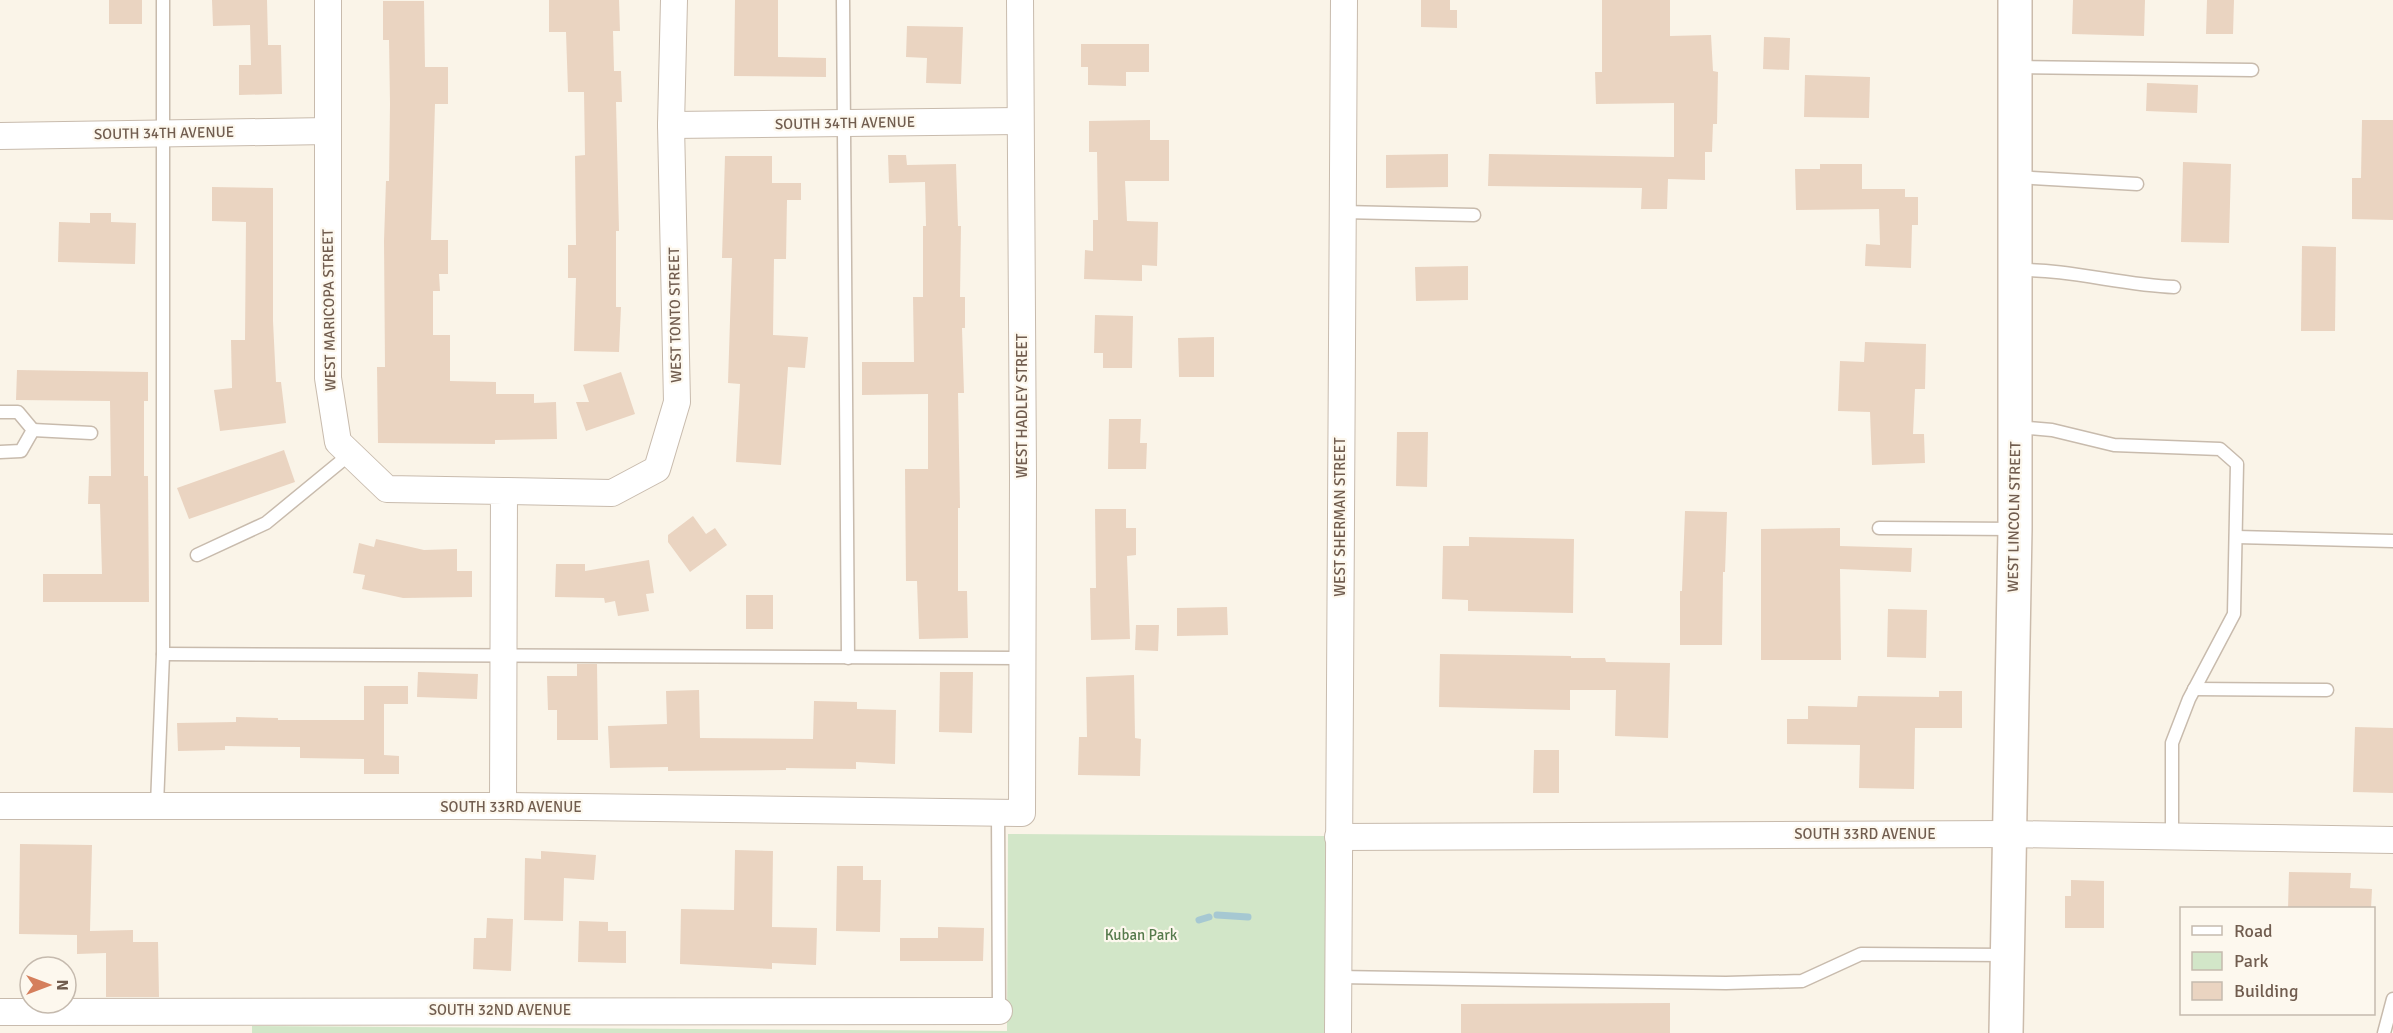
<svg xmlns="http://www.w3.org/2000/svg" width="2393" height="1033" viewBox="0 0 2393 1033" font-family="Signika,sans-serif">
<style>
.green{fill:#d2e6c8}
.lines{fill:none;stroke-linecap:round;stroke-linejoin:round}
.stream{stroke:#a6c8d2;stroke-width:7}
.building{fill:#ead4c1}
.lane-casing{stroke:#c8bbad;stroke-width:15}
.street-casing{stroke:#c8bbad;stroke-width:28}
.secondary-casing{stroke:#cbbbab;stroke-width:36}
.lane{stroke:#fff;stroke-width:12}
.street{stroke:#fff;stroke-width:26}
.secondary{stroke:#fff;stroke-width:33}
.labels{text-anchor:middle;stroke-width:4.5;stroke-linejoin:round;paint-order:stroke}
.street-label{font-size:15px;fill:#715d4f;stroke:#fdf8ee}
.park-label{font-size:15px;fill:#567a4c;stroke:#fdf8ee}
</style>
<rect width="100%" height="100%" fill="#faf4e8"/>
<polygon class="green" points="1008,834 1327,836 1326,1033 252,1033 252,1026 1007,1031"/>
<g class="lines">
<g class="stream">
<polyline points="1217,915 1248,917"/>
<polyline points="1199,920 1209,917"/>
</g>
</g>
<g class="building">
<rect x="109" y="0" width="33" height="24"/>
<polygon points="212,0 267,0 268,45 281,45 282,94 239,95 239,65 251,65 250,25 213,26"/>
<polygon points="549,0 619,0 620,31 613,31 614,71 621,71 622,102 616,102 619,231 616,231 616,307 621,307 619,352 574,351 576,278 568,278 568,245 576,245 575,156 585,155 584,92 568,92 566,32 549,32"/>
<polygon points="735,0 778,0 778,57 826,58 826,77 734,76"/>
<polygon points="1421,0 1450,0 1450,10 1457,10 1457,28 1421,27"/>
<polygon points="1602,0 1670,0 1670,36 1711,35 1713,71 1718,72 1717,124 1713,124 1712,152 1705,152 1705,180 1668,179 1667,209 1641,209 1642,188 1488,186 1489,154 1674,157 1674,103 1596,104 1595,72 1602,72"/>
<polygon points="2073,0 2145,0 2144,36 2072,34"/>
<polygon points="2207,0 2234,0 2233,34 2206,34"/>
<polygon points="383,1 424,1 425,67 448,67 448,104 435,104 431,240 448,240 448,274 439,274 440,291 433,291 433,335 450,335 450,381 496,382 496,394 534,394 534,403 556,402 557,439 495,440 495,444 378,443 377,367 385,367 384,241 386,181 389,181 390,104 389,40 383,40"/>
<polygon points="907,26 963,27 961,84 926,83 927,58 906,57"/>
<polygon points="1764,37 1790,38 1789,70 1763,69"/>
<polygon points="1081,44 1149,44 1149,72 1126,72 1126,86 1088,85 1088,67 1081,67"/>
<polygon points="1805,75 1870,77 1869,118 1804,117"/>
<polygon points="2147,83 2198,85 2197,113 2146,111"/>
<polygon points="1150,120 1150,140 1169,140 1169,181 1125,181 1127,221 1158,222 1157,266 1142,265 1142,281 1084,279 1085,250 1093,251 1093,220 1098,220 1097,152 1089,152 1089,121"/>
<polygon points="2362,120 2393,120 2393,220 2352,219 2352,178 2361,178"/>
<polygon points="1448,154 1448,187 1386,188 1386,155"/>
<polygon points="888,155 906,155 907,165 956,164 958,226 961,226 960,297 965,297 965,328 962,328 964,393 958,393 960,508 958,508 958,591 967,591 968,638 919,639 917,581 906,581 905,469 928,469 928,394 862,395 862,362 914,362 913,297 923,297 923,226 926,226 925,182 889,183"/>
<polygon points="725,156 772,156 772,183 801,183 801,200 787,200 786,259 774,259 773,335 808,337 805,368 788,367 781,465 736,462 740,384 728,383 732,258 722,258"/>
<polygon points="2183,162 2231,164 2229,243 2181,242"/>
<polygon points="1820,164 1862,164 1862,189 1905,189 1905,197 1918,197 1918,225 1912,225 1911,268 1865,266 1866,244 1880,245 1879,209 1796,210 1795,169 1820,169"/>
<polygon points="212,187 273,188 273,321 276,382 281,382 286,423 220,431 214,390 232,388 231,340 245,340 246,222 212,221"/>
<polygon points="90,213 111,213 111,222 136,223 135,264 58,262 59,222 90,223"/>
<polygon points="2302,246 2336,247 2335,331 2301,331"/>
<polygon points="1468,266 1468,300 1416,301 1415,267"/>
<polygon points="1095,315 1133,316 1132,368 1103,368 1103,353 1094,353"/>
<polygon points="1214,337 1214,377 1179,377 1178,338"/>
<polygon points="1865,342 1926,344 1925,389 1915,389 1913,434 1924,434 1925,463 1872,465 1870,412 1838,411 1840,361 1864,362"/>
<polygon points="17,370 148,372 148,401 144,401 144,476 148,476 149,602 43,602 43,574 102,574 100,504 88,504 89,476 111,476 110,401 16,400"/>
<polygon points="621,372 635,414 586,431 576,402 589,402 583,385"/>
<polygon points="1109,419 1141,419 1140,443 1147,443 1146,469 1108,469"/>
<polygon points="1397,432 1428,432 1427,487 1396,486"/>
<polygon points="284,450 295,482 189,519 177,488"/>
<polygon points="1095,509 1126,509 1126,528 1136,528 1136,555 1127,556 1130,639 1091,640 1090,588 1096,588"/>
<polygon points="1685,511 1727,512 1725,572 1723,572 1722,645 1680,645 1680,591 1682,591"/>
<polygon points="693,516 706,534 715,528 727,545 690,572 668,542 668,535"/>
<polygon points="1840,528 1840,546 1912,548 1911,572 1840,569 1841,660 1761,660 1761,529"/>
<polygon points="1469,537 1574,539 1573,613 1468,611 1468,600 1442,599 1443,546 1469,546"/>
<polygon points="376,539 424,550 457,549 457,571 472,571 472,597 403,598 362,589 365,575 353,573 359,543 374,547"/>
<polygon points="649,560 654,593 646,594 649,611 618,616 615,601 605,603 604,598 555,597 556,564 585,564 585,571"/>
<rect x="746" y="595" width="27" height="34"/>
<polygon points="1227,607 1228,635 1177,636 1177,608"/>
<polygon points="1888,609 1927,610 1926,658 1887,657"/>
<polygon points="1136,625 1159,625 1158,651 1135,650"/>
<polygon points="1440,654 1571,656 1571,658 1605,658 1606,662 1670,663 1668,738 1615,736 1616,690 1570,690 1570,710 1439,707"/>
<polygon points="577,664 597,664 598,740 557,740 557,710 548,710 547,676 577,676"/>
<polygon points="418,672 478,674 477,699 417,697"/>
<polygon points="940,672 973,672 972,733 939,732"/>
<polygon points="1134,675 1135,738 1141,739 1140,776 1078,775 1079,737 1087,737 1086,677"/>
<polygon points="364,686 408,686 408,704 384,704 384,755 399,756 399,774 364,774 364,759 300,758 300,747 225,746 225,750 178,751 177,723 236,722 236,717 278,718 278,720 364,720"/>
<polygon points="699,690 700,738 813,739 814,701 857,702 857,709 896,710 895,764 856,762 856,769 786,768 786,770 668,771 668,767 610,768 608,726 667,724 666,691"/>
<polygon points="1939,691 1962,691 1962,728 1915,728 1914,789 1859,788 1860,745 1787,744 1787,719 1808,719 1808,706 1857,707 1858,696 1939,697"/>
<polygon points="2355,727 2393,728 2393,793 2353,792"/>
<polygon points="1534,750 1559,750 1559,793 1533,793"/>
<polygon points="20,844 92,845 90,931 133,930 133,942 158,942 159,997 106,997 106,953 77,954 77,935 19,934"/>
<polygon points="735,850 773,851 772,927 817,928 816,965 772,963 772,969 680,964 681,909 734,910"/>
<polygon points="541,851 596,855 594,880 564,878 563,921 524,920 525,858 541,859"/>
<polygon points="837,866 863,866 863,880 881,880 880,932 836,931"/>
<polygon points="2289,872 2351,873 2350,888 2372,889 2371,909 2288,909"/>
<polygon points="2071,880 2104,881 2104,928 2065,928 2065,896 2071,896"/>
<polygon points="487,918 513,919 511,971 473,969 474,938 486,938"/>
<polygon points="579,921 608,922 608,931 626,931 626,963 578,962"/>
<polygon points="938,927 984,928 983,961 900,961 900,938 938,938"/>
<polygon points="1670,1003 1670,1033 1461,1033 1461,1004"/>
</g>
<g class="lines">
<defs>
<g id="lane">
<polyline points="843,0 848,658"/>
<polyline points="2016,67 2252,70"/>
<polyline points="2016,177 2137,184"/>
<polyline points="1343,212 1474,215"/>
<path d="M2016,270C2070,269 2121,285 2174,287"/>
<polyline points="0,412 18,412 33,430 21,451 0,452"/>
<polyline points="2017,427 2052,430 2114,445 2220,449 2237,464 2234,614 2189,699 2172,743 2172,836"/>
<polyline points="33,430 91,433"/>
<polyline points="1879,528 2014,529"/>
<polyline points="2236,537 2393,541"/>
<polyline points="197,555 266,523 350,454"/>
<polyline points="163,654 1023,658"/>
<polyline points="2194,689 2327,690"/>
<polyline points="157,805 163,654 163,0"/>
<polyline points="998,812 999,1011"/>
<polyline points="1338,977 1726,983 1802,981 1861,954 2006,955"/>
<polyline points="2384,1033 2393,999"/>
</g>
<g id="street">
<polyline points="328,0 328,378 338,442 387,489 504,491 503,806"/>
<polyline points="671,125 1020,121"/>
<polyline points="0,136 328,131"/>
<polyline points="504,491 612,493 657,469 677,402 671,125 674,0"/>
<polyline points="0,806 503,806 1022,813 1023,476 1020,0"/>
<polyline points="1338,837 2009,834 2393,840"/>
<polyline points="0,1012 999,1011"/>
<polyline points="1338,1033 1344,0"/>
</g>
<polyline id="secondary" points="2006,1033 2015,529 2015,0"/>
</defs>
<use href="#lane" class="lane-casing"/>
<use href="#street" class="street-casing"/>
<use href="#secondary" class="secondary-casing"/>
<use href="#lane" class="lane"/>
<use href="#street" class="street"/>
<use href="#secondary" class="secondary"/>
</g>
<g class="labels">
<g class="street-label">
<text transform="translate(845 123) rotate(-1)" y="5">SOUTH 34TH AVENUE</text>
<text transform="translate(164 133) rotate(-1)" y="5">SOUTH 34TH AVENUE</text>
<text transform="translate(329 310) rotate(-91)" y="5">WEST MARICOPA STREET</text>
<text transform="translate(675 315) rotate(-91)" y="5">WEST TONTO STREET</text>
<text transform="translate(1022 406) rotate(-90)" y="5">WEST HADLEY STREET</text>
<text transform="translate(1340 517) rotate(-90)" y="5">WEST SHERMAN STREET</text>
<text transform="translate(2014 517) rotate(-89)" y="5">WEST LINCOLN STREET</text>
<text x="511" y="812">SOUTH 33RD AVENUE</text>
<text x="1865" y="839">SOUTH 33RD AVENUE</text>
<text x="500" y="1015">SOUTH 32ND AVENUE</text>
</g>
<g class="park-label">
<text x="1141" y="940">Kuban Park</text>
</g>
</g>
<rect x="2180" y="907" width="195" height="108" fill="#fdf8ee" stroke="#c5baae" stroke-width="1.5"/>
<rect x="2192" y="926" width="30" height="9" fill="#ffffff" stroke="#c5baae" stroke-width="1.5"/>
<text x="2234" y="937" font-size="18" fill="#715d4f">Road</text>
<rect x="2192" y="952" width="30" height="18" fill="#d2e6c8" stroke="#c5baae" stroke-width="1.5"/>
<text x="2234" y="967" font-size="18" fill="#715d4f">Park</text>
<rect x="2192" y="982" width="30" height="18" fill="#ead4c1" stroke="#c5baae" stroke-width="1.5"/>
<text x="2234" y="997" font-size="18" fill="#715d4f">Building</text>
<g transform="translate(48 985) rotate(90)"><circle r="28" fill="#fdf8ee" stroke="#c5baae" stroke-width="1.5"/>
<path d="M0-4.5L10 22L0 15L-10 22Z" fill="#d57f5c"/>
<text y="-9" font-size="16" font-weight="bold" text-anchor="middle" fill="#715d4f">N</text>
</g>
</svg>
